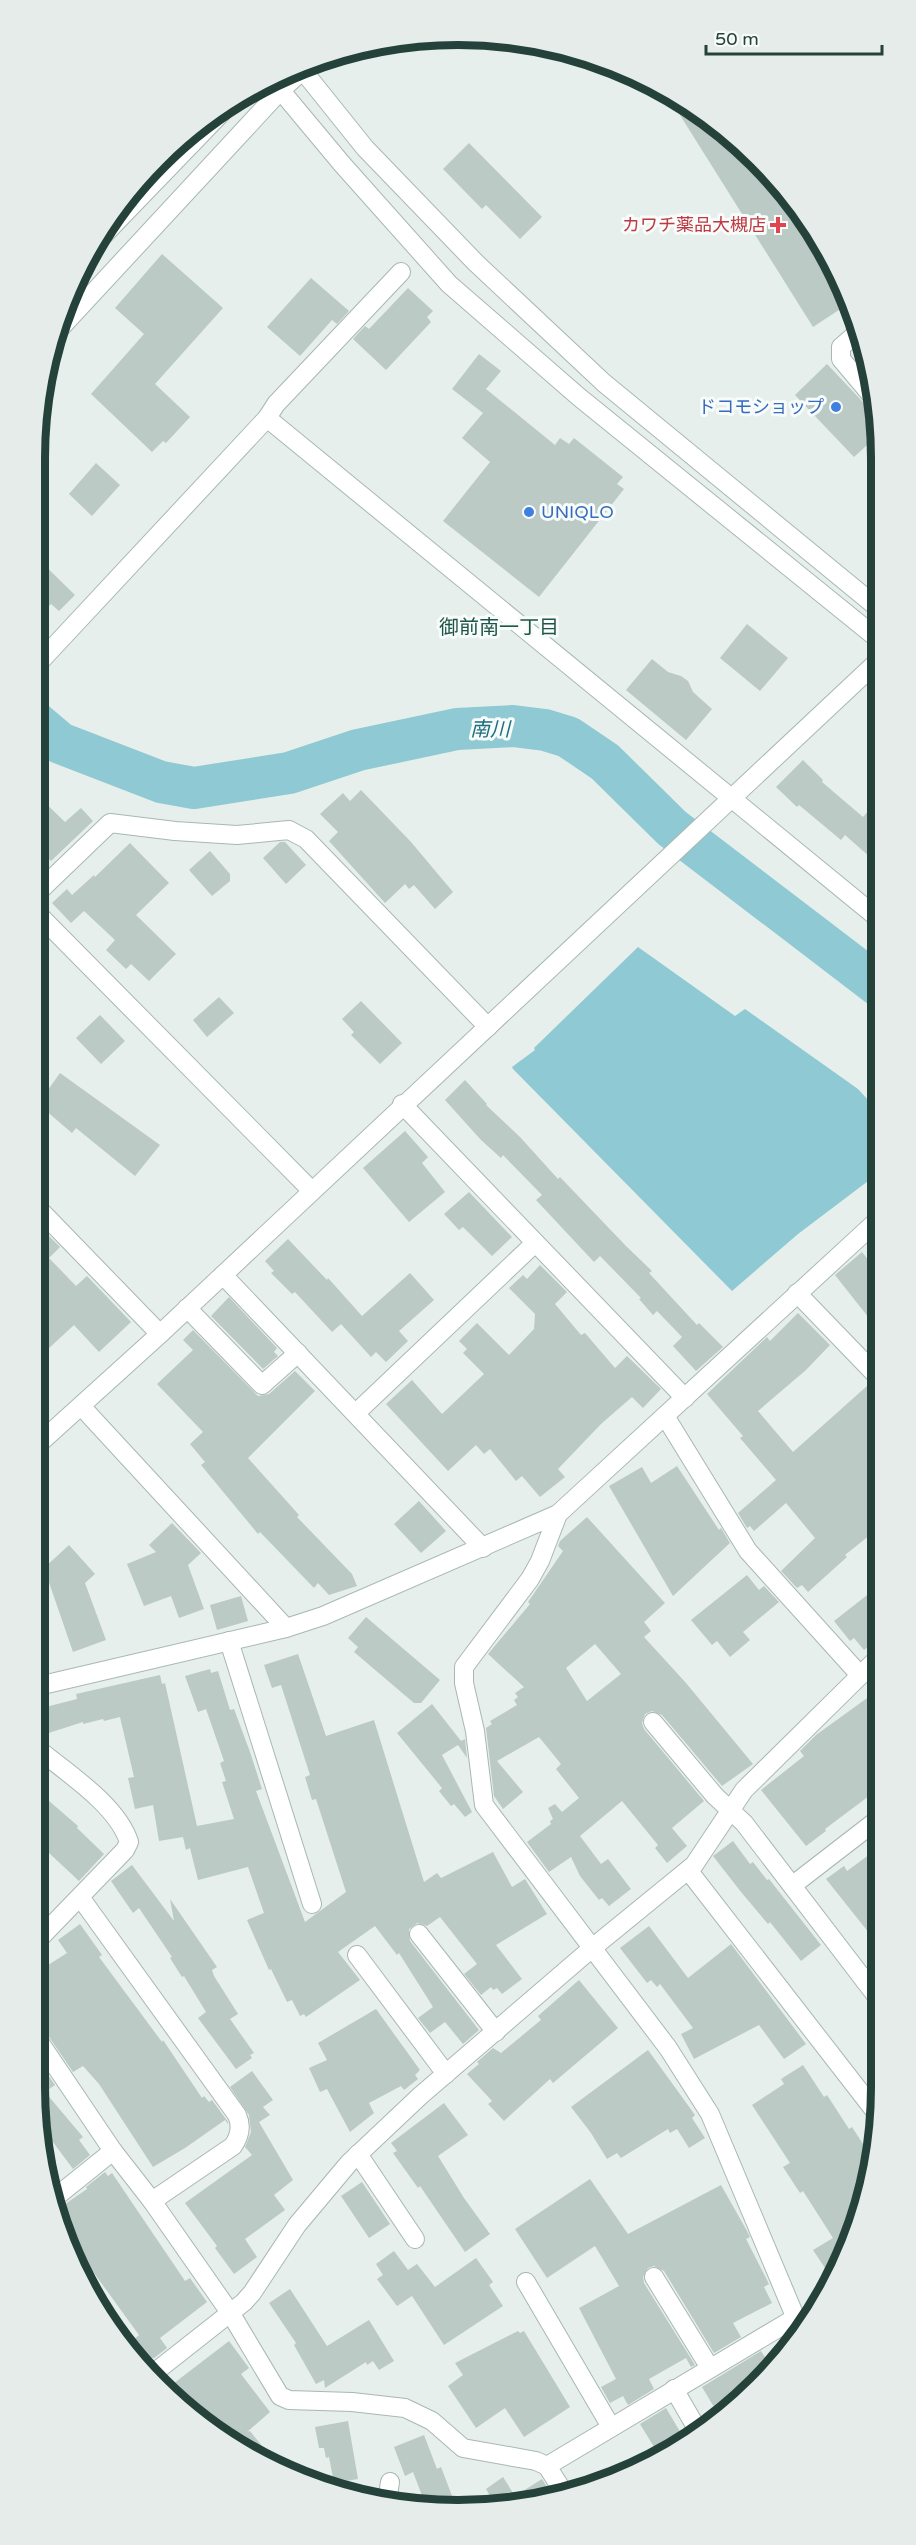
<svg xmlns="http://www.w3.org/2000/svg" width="916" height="2545" viewBox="0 0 916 2545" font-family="'Varela Round','Noto Sans JP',sans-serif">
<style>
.water{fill:#8ec9d4}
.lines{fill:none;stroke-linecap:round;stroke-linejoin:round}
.river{stroke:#8ec9d4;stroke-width:42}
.building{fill:#bbcac4;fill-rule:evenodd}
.minor-casing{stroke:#a8b8b2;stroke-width:20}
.tertiary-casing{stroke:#a8b8b2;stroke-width:20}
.minor{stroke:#fff;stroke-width:18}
.tertiary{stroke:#fff;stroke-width:18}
.health-dot{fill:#e0444e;stroke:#f7fbf9;stroke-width:2}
.shop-dot{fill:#3f7fe0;stroke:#f7fbf9;stroke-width:2}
.labels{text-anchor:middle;stroke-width:6;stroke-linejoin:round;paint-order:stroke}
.health-label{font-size:18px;fill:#be3a42;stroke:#f7fbf9;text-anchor:end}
.shop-label{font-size:18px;fill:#366cbe;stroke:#f7fbf9;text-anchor:end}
.neighbourhood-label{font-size:20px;fill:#1f5548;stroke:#f7fbf9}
.water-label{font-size:20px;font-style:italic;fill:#1c6f80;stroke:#f7fbf9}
.rim{fill:none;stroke:#24423a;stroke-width:8}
</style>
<rect width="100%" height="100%" fill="#e6efeb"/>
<polygon class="water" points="638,947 735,1016 745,1009 858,1089 879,1112 880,1172 798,1234 732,1291 513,1069 512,1067 535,1050 534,1048"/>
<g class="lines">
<polyline class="river" points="34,721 60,743 161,782 194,788 289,773 358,750 457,729 513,726 545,730 568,737 605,762 672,828 879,986"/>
</g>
<g class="building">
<polygon points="663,88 670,91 776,179 838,271 848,304 813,327"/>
<polygon points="469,143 542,217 520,239 486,205 482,209 443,169"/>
<polygon points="162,254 223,308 155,384 190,417 166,443 163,441 152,452 91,394 144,334 115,308"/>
<polygon points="311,278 349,311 337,324 332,320 300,356 267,327"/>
<polygon points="408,288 433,311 427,317 431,322 386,370 353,339 365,326 369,329"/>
<polygon points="479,354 501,371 486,389 555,445 560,438 569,444 574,438 623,477 617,484 624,489 539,597 443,521 490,462 462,438 483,413 452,389"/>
<polygon points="827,364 878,418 878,435 854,457 795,395"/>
<polygon points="96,463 120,485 92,516 69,494"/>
<polygon points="34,555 75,595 59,611 51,604 34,620"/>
<polygon points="747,624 788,658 760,691 720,658"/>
<polygon points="652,659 668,672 681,676 688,681 693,692 712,709 686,740 626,690"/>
<polygon points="803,760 823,780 822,782 863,817 879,799 879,865 845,835 841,840 799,805 797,807 776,787"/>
<polygon points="361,790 411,842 453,892 435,909 414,885 409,889 405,884 385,903 329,841 338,832 320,814 343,793 350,801"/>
<polygon points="34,792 65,822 81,808 93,821 51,861 34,845"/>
<polygon points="280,842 285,842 306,865 286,884 263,858"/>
<polygon points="130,843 169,883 136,915 176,954 149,981 131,964 126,969 106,950 115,940 84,911 71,923 52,903 67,889 72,895 94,875 95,877"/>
<polygon points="210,851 230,874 230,881 212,896 189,870"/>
<polygon points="219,997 234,1013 207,1037 193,1020"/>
<polygon points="361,1001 402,1043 380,1064 351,1035 354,1032 342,1019"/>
<polygon points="100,1015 125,1041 101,1064 76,1038"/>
<polygon points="60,1073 160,1145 135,1176 76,1128 72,1133 38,1104"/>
<polygon points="465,1080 487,1104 486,1105 520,1137 558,1179 560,1177 626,1246 652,1271 649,1273 697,1325 699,1323 723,1347 696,1371 673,1346 682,1337 657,1311 653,1315 639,1299 641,1298 600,1256 594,1262 536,1200 542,1195 503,1155 501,1158 481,1140 445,1100"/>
<polygon points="405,1131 428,1157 422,1163 445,1192 409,1222 363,1168"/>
<polygon points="469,1192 512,1237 492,1256 463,1227 459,1230 444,1214"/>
<polygon points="34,1221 60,1247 49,1258 76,1286 87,1276 131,1322 99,1352 74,1325 34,1362 34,1300 43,1291 34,1282"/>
<polygon points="288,1239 327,1280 328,1278 362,1316 410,1273 434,1300 399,1331 408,1341 386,1362 376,1352 371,1357 341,1324 332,1332 295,1292 292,1294 271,1273 274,1271 265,1261"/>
<polygon points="862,1252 880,1275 880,1332 835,1275"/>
<polygon points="540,1265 567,1292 555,1304 581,1335 585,1333 615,1368 627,1356 661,1389 643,1408 632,1397 601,1424 558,1469 565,1477 540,1497 522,1476 516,1481 490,1449 484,1454 476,1445 448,1471 386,1404 412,1380 442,1414 484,1374 463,1353 467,1349 459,1341 477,1323 509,1355 534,1329 535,1314 509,1288 523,1275 527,1279"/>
<polygon points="229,1297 277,1348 274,1352 278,1356 263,1369 211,1316"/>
<polygon points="798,1313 830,1345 806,1370 758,1411 793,1452 867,1386 880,1400 880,1527 845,1555 847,1557 808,1592 802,1585 797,1588 781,1571 815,1538 786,1503 754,1531 750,1526 747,1528 738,1513 776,1480 740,1438 743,1436 707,1394 767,1337 770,1341"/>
<polygon points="193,1330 258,1396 269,1394 295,1371 315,1391 248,1458 299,1515 297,1517 352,1574 357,1586 329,1595 318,1583 314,1588 260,1532 258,1534 201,1465 205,1462 190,1444 203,1432 157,1384 193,1350 183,1340"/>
<polygon points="677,1466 719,1530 721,1528 730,1543 673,1596 609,1486 642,1467 651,1483"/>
<polygon points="419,1501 446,1531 421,1553 394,1524"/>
<path d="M587,1517L665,1603L644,1622L651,1631L644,1637L686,1683L753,1764L722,1786L662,1715L652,1711L645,1714L642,1723L644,1729L704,1801L672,1828L687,1846L667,1863L655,1848L658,1845L622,1801L580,1836L601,1864L608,1859L631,1889L609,1906L602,1898L599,1900L580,1876L571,1857L549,1872L527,1842L551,1824L550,1821L553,1819L548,1808L555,1804L562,1812L579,1798L556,1769L561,1764L539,1737L497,1761L523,1792L503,1809L494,1796L486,1728L492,1724L490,1721L517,1705L514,1700L518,1697L515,1693L524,1687L488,1654L530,1604L528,1602L563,1551L558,1546L560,1541ZM595,1644L621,1674L587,1701L566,1668Z"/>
<polygon points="172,1523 201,1553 188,1565 204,1609 179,1618 171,1596 144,1606 127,1564 156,1552 149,1545"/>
<polygon points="69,1545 95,1574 85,1583 106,1640 73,1652 44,1568"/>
<polygon points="747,1575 759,1590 764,1586 779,1602 743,1632 750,1640 730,1657 717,1641 712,1645 691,1620"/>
<polygon points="880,1585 881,1637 864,1650 854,1638 850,1641 834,1621"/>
<polygon points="241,1596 248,1621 217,1630 210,1605"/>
<polygon points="366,1617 440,1680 421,1703 414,1703 354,1652 358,1647 348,1638"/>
<polygon points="298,1654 326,1736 374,1720 424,1882 437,1873 441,1878 493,1852 512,1887 525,1879 547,1914 496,1945 522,1979 502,1994 497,1988 493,1990 491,1987 481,1995 464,1974 477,1964 440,1917 427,1926 417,1923 409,1929 410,1941 479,2030 463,2044 445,2022 430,2033 418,2018 433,2007 399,1953 397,1955 375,1926 338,1952 360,1980 306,2017 304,2014 300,2016 292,2000 287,2002 271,1969 269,1970 247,1920 264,1913 248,1867 198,1880 190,1848 186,1850 183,1837 159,1841 153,1805 135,1809 128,1778 134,1777 120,1717 104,1721 103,1719 83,1724 83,1722 39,1736 34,1735 34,1710 77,1699 76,1694 160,1675 162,1684 165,1683 197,1826 234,1819 222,1782 226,1781 220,1763 224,1761 206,1709 198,1712 185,1676 210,1669 211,1673 218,1671 230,1710 234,1709 250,1752 262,1789 256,1791 305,1922 346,1892 316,1799 312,1800 305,1777 310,1775 281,1685 272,1688 264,1665"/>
<polygon points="881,1688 881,1787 825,1829 826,1831 806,1846 761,1790 804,1756 800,1751 816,1735"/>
<polygon points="432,1704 461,1741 465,1739 467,1758 458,1745 442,1755 472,1812 465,1817 454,1804 451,1806 439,1791 442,1788 397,1733"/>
<polygon points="34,1788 78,1826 77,1828 104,1854 79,1881 34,1839"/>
<polygon points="733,1841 750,1864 753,1862 767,1880 769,1879 821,1945 801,1961 770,1922 768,1924 741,1892 713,1856"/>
<polygon points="881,1846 881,1948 826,1879 844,1866 847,1871"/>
<polygon points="132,1865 174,1921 170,1899 217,1967 212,1970 214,1976 238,2014 230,2019 254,2053 250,2055 252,2058 236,2069 198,2018 206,2012 184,1976 182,1977 170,1958 172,1957 139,1908 133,1913 111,1881"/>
<polygon points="80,1924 102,1955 99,1957 162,2042 163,2040 202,2098 204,2096 209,2102 212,2100 228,2122 228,2124 225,2120 185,2148 153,2167 99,2084 83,2066 73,2072 43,2028 34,2023 34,1974 67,1953 58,1940"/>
<polygon points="649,1926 688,1978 731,1944 806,2044 784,2059 759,2025 694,2059 681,2034 693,2028 660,1984 657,1987 651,1980 647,1983 620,1948"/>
<polygon points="579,1980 618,2028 553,2083 550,2079 504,2121 488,2104 492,2101 467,2074 479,2064 477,2062 493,2048 501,2053 541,2020 538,2016"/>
<polygon points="376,2009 420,2070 415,2075 418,2079 404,2090 401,2086 369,2103 374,2113 350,2132 327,2089 320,2092 309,2068 327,2060 318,2043"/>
<polygon points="648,2050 695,2115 692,2118 705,2138 689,2148 677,2129 670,2133 668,2129 621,2158 617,2153 607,2159 591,2133 571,2107"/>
<polygon points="34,2055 55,2085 45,2092 83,2137 79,2140 90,2155 73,2169 50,2138 40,2147 34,2087"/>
<polygon points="803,2065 824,2097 827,2095 849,2129 852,2127 872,2158 867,2196 831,2277 813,2250 833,2238 803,2191 800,2193 783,2167 790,2163 752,2105 784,2084 781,2079"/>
<polygon points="252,2071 273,2100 263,2107 270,2115 259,2122 293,2180 274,2195 285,2210 245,2239 257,2257 234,2274 215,2248 217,2246 185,2203 252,2155 245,2147 251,2132 249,2115 230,2087"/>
<polygon points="444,2103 468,2135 438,2156 464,2198 490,2234 465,2252 420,2186 418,2188 393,2153 397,2151 391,2143"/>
<polygon points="105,2172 108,2176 112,2173 185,2281 190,2278 207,2302 160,2338 167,2348 154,2358 142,2357 131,2342 139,2335 81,2255 55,2211 87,2189 86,2187"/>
<polygon points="590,2179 628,2234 721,2185 747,2231 750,2237 746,2239 769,2284 764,2287 772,2303 733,2323 741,2337 714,2353 664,2271 654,2266 648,2268 643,2277 644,2283 695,2365 691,2367 686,2358 649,2379 654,2389 628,2405 623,2396 610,2403 601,2387 616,2379 579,2308 619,2286 595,2246 547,2278 515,2229"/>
<polygon points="362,2182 390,2224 369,2238 341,2196"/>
<polygon points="394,2251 408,2270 417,2264 435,2287 476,2258 493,2282 489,2285 503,2306 444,2345 412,2296 397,2306 377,2279 383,2275 376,2264"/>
<polygon points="290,2289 327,2346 369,2320 394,2361 379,2370 373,2361 367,2365 366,2362 325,2388 324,2380 316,2384 294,2345 296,2343 269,2303"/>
<polygon points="518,2331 520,2333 524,2331 570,2407 524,2437 505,2408 476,2428 448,2386 463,2375 455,2363"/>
<polygon points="229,2341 249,2368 241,2374 270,2412 247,2432 250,2431 281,2470 270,2467 200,2423 165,2390"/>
<polygon points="761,2351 772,2368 758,2386 720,2417 702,2387"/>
<polygon points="666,2408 682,2435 677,2438 680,2445 659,2455 640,2424"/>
<polygon points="348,2421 358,2479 334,2483 329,2457 326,2458 324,2448 319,2448 315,2427"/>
<polygon points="424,2435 437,2469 441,2467 454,2501 437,2508 435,2502 426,2506 413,2472 405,2476 394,2447"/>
<polygon points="503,2477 515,2496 542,2479 554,2498 497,2508 486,2489"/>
</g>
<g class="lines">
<defs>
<g id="minor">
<polyline points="857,333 841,347 841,359 878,403"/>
<polyline points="267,418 276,404 401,272"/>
<polyline points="34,668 267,418 879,919"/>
<polyline points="34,896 110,823 175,831 237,835 289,830 306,839 488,1027"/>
<polyline points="402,1104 685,1398"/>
<polyline points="34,1204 160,1334"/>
<polyline points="223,1275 483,1548"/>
<polyline points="797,1293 880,1379"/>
<polyline points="187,1308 262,1385 298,1353"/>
<polyline points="81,1406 286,1628"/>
<polyline points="356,1413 535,1243"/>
<polyline points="665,1416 748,1551 859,1674"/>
<polyline points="558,1514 540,1561 530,1579 464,1667 464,1683 475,1731 484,1805 668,2048 710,2114 802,2333"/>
<polyline points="229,1641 312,1904"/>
<polyline points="34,1687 286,1628 323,1616 558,1514 880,1218"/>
<polyline points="653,1722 715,1796 744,1823 881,2002"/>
<path d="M34,1746C64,1771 117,1804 129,1842L125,1850L34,1944"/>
<polyline points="688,1870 878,2115"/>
<polyline points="793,1885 881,1817"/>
<path d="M80,1897L237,2115C242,2126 240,2136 233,2146L152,2201"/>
<polyline points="419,1934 496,2032"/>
<polyline points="357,1955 446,2074"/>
<polyline points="865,1981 881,1969"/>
<polyline points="34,2034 113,2151 152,2201 231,2314 280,2396 289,2400 352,2402 405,2408 432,2421 463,2448 536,2461 547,2466 566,2496"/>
<polyline points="358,2154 415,2239"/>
<polyline points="52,2200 113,2151"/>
<polyline points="654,2277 710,2368"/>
<polyline points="526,2282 611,2427"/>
<polyline points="150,2376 244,2302 252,2293 297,2225 349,2163 420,2096 591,1949 694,1865 744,1790 881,1655"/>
<polyline points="674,2389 700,2434"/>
<polyline points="547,2466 795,2318"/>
<polyline points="387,2502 390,2482"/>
</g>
<g id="tertiary">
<polyline points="300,67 365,148 476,263 604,383 878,608"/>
<polyline points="272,80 342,164 449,284 579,397 878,639"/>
<polyline points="95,244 233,101"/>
<polyline points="54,335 281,90 313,61"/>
<polyline points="34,910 312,1191"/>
<polyline points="34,1448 160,1334 878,661"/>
</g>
</defs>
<use href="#minor" class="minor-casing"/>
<use href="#tertiary" class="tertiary-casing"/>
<use href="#minor" class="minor"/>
<use href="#tertiary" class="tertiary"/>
</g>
<path class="health-dot" d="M775 216h6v6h6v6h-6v6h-6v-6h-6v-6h6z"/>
<g class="shop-dot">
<circle cx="836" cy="407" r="6"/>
<circle cx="529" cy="512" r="6"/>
</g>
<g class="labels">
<g class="health-label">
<text x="766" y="231">カワチ薬品大槻店</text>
</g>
<g class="shop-label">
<text x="824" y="413">ドコモショップ</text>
<text x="541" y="518" text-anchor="start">UNIQLO</text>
</g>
<g class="neighbourhood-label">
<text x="499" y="634">御前南一丁目</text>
</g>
<g class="water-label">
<text x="490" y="736">南川</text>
</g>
</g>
<path d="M0 0H916V2545H0ZM458 45H458A413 413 0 0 1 871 458V2087A413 413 0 0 1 458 2500H458A413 413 0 0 1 45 2087V458A413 413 0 0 1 458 45Z" fill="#e6ecea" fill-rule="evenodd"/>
<path class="rim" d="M458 45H458A413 413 0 0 1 871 458V2087A413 413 0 0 1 458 2500H458A413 413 0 0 1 45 2087V458A413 413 0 0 1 458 45Z"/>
<path d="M706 45v9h176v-9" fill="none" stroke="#24423a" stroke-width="3"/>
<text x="715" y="45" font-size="18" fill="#24423a" stroke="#f7fbf9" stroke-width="4.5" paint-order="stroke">50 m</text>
</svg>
